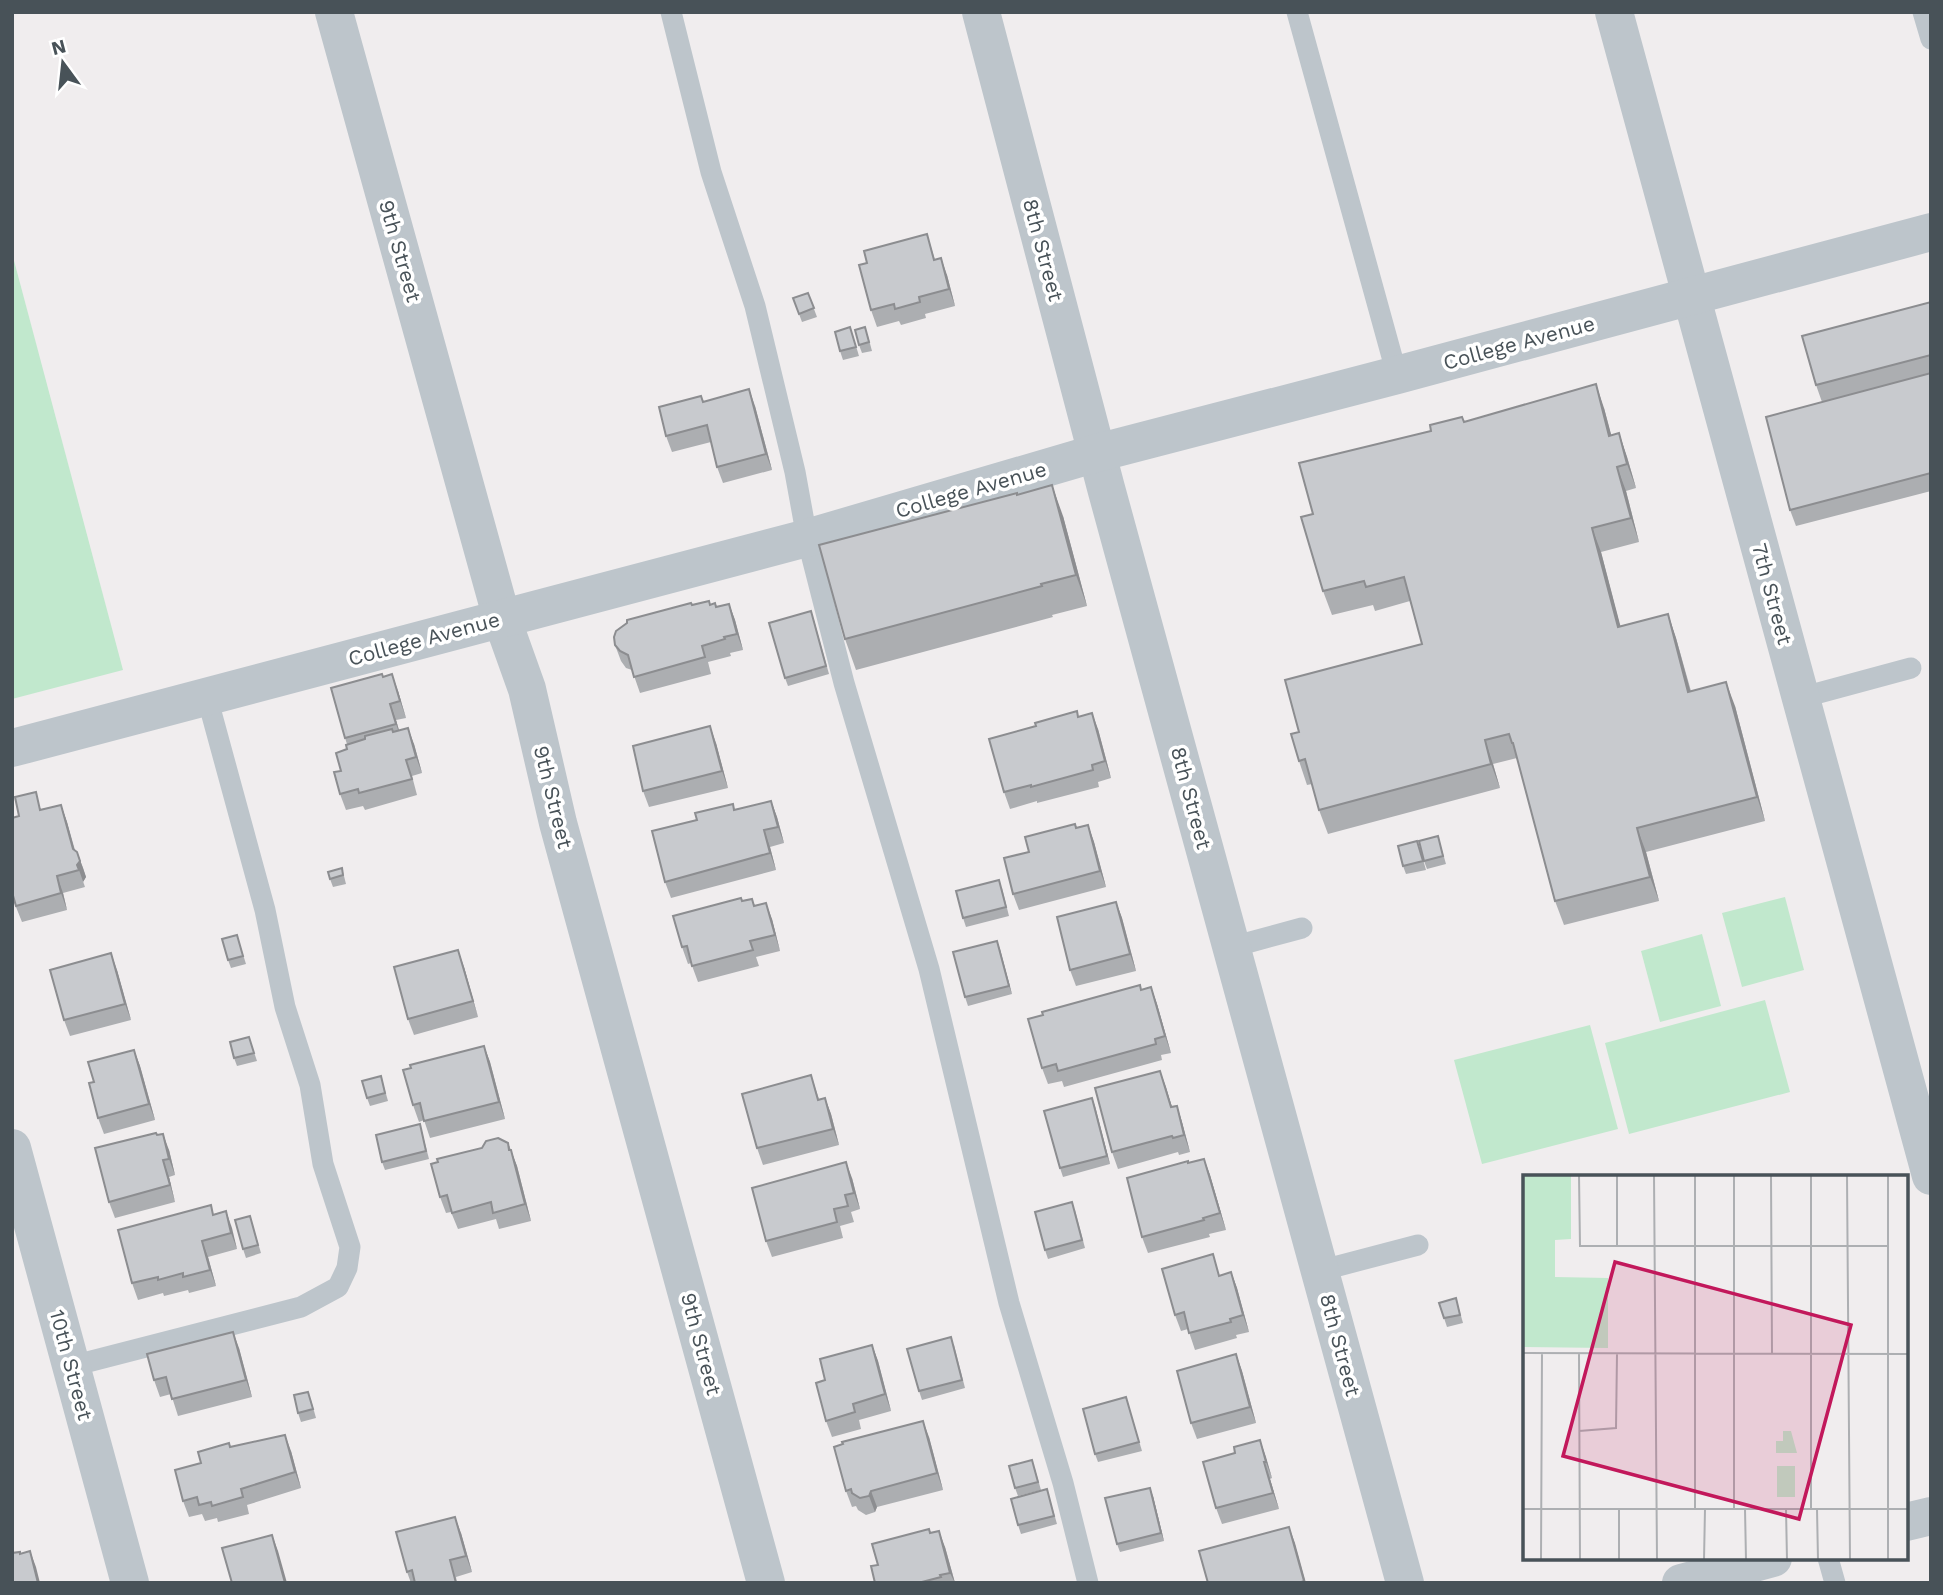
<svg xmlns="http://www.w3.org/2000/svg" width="1943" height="1595" viewBox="0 0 1943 1595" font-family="'Work Sans',sans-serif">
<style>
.green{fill:#c1e8cd}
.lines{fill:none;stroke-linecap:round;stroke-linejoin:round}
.service{stroke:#bdc5cb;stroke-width:21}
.minor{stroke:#bdc5cb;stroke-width:38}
.wall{fill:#acaeb1}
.shaded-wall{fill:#8c8d90}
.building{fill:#c8cace;stroke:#8c8d90;stroke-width:2}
.labels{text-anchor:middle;stroke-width:7;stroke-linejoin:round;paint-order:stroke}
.street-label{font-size:21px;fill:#485258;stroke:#fff}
.inset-road{fill:none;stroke:#adafb2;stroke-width:2}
.view{fill:#c2185b;fill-opacity:0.15;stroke:#c2185b;stroke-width:3.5}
.inset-edge{fill:none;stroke:#485258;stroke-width:3.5}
</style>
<rect width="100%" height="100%" fill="#f0edee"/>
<g class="green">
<polygon points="12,253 123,670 12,699"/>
<polygon points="1785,897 1804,970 1742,987 1722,913"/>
<polygon points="1702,934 1721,1006 1660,1022 1641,951"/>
<polygon points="1765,1000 1790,1092 1629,1134 1605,1043"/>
<polygon points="1590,1025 1618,1129 1482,1164 1454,1060"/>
</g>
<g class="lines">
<g class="service">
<polyline points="671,12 711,172 755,306 795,472 807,538 844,683 929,969 1009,1303 1063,1483 1088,1583"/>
<polyline points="1297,12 1397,375"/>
<polyline points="1923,12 1931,39"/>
<polyline points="1800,698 1911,668"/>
<polyline points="1232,947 1302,928"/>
<polyline points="1319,1271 1418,1245"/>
<polyline points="72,1366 301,1307 338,1287 347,1268 350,1247 323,1164 310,1085 285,1007 265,910 207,697"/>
<polyline points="1828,1558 1835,1583"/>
</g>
<g class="minor">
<polyline points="334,12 502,619 527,689 558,823 766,1583"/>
<polyline points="981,12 1106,488 1405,1583"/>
<polyline points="1614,12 1931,1176"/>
<polyline points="12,748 807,538 1097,453 1397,375 1931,232"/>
<polyline points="12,1148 130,1583"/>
<polyline points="1906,1522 1931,1516"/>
<polyline points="1681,1583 1773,1558"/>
</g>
</g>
<g class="wall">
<polygon points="927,234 935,260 947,275 955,306 925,314 926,318 901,325 899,321 877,327 871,310 867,263"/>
<polygon points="808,293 817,317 802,322 793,298"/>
<polygon points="1931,302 1931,491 1796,526 1790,510 1822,402 1816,385"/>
<polygon points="853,336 859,356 843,360 840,351"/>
<polygon points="868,336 872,351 862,353 859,345"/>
<polygon points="704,402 755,406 772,470 723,483 717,467 711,442 672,452 666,436"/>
<polygon points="1604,408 1611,435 1619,433 1627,457 1636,488 1626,491 1639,542 1601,552 1620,626 1668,614 1676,638 1691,691 1735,706 1765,821 1646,852 1659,901 1564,925 1555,901 1517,758 1493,764 1500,788 1328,834 1319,810 1312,784 1307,785 1299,761 1299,732 1422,644 1410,601 1375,611 1373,605 1332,615 1323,591 1313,514 1464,422"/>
<polygon points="1018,495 1063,516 1087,606 1052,615 1053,617 856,670 845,639"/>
<polygon points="729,604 735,620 743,650 730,653 731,656 708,662 711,674 640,693 632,670 626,668 621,661 615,645 692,605 710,605 717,607"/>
<polygon points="814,620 829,674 788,686 785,678"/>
<polygon points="383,677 398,691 406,718 396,720 399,730 414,744 422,773 412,776 417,795 365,810 363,806 346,810 340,794 347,749 347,744 345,738"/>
<polygon points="1079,717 1098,729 1111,778 1098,782 1099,787 1037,803 1037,801 1010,809 1004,792"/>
<polygon points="716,743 728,788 649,807 643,791"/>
<polygon points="771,801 777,817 784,843 770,847 776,870 671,898 665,882 697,820 733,804 735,810"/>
<polygon points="61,805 67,822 75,850 77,852 83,868 86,877 83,882 85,887 63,893 67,910 22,922 12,897 12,818"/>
<polygon points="1088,825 1094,842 1106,887 1019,910 1013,894 1029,852 1077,828"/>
<polygon points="1438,836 1446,864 1427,869 1424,861"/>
<polygon points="1420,849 1426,870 1406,874 1403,866"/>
<polygon points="342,868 346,884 333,887 330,879"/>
<polygon points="1002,888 1009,916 966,927 963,918"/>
<polygon points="743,901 754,906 772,919 780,951 756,957 759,966 698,982 691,963 688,964 682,947"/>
<polygon points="1116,902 1122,918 1136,971 1076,986 1070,970"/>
<polygon points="237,935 246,964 231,968 228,960"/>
<polygon points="997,941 1012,994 968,1006 965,997"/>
<polygon points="464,967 478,1017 414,1035 408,1019"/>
<polygon points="117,970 131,1020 70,1036 64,1020"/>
<polygon points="1151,987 1157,1004 1171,1053 1161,1055 1162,1060 1064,1087 1062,1081 1048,1084 1042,1068 1142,990"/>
<polygon points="249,1037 257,1061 237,1066 234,1058"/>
<polygon points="484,1046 490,1062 505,1119 430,1138 424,1120 419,1122 413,1105"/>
<polygon points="134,1050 140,1066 155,1120 104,1134 98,1118 94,1082"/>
<polygon points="1160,1071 1172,1107 1177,1106 1182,1122 1190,1152 1179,1155 1178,1152 1118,1169 1112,1152"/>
<polygon points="811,1075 819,1099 825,1098 831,1114 839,1145 763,1165 757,1148"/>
<polygon points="381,1076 388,1101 370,1106 367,1098"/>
<polygon points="1092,1098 1110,1164 1063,1177 1060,1168"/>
<polygon points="420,1124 429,1159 385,1170 382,1162"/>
<polygon points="157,1135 169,1150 175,1175 169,1177 175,1202 115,1218 109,1202"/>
<polygon points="508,1143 517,1166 531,1221 499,1229 496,1219 458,1229 451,1212 446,1213 440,1197 438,1162"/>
<polygon points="1204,1159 1210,1175 1226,1230 1209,1234 1210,1237 1148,1253 1142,1237 1188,1163"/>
<polygon points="852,1178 860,1209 851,1212 854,1222 840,1226 843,1238 772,1257 766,1241"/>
<polygon points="1075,1210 1085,1248 1048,1259 1045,1250"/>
<polygon points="226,1211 237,1249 208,1257 216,1286 189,1293 188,1290 164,1296 163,1293 138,1300 132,1283 214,1214"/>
<polygon points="250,1216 261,1253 246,1258 243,1249"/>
<polygon points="1231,1272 1237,1288 1249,1332 1236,1335 1237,1338 1195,1350 1188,1329 1181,1331 1175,1315 1220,1276"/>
<polygon points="1456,1298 1463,1323 1447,1327 1444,1318"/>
<polygon points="872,1345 878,1361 891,1411 859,1420 861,1429 832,1437 826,1421 825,1380"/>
<polygon points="954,1345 965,1388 922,1400 919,1391"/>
<polygon points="239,1348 252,1397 178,1416 171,1394 160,1397 154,1380"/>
<polygon points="1236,1354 1242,1371 1256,1423 1197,1439 1191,1423"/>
<polygon points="1126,1397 1142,1451 1098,1462 1095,1454"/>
<polygon points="311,1400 316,1418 301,1422 298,1413"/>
<polygon points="929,1437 943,1490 877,1507 875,1512 866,1515 858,1510 856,1506 852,1507 846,1491"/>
<polygon points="1260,1440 1272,1478 1270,1479 1279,1509 1222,1524 1216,1508 1235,1453"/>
<polygon points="230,1447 291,1451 301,1488 247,1505 249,1514 218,1522 217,1518 205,1521 202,1514 189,1517 183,1501 201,1463"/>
<polygon points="1035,1469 1041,1490 1018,1496 1015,1488"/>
<polygon points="1047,1489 1057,1524 1021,1534 1018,1525"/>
<polygon points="1153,1496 1164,1541 1120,1552 1117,1544"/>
<polygon points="461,1533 472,1572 456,1577 457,1583 411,1583 407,1572"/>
<polygon points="930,1533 945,1547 955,1583 875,1583 878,1565"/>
</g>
<g class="shaded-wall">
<polygon points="941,258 947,275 955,306 949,289"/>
<polygon points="1596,384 1604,408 1618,460 1609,436"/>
<polygon points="749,389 755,406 772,470 766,454"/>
<polygon points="1619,433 1627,457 1636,488 1627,464"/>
<polygon points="1617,467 1626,491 1639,542 1631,518"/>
<polygon points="1052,485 1063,516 1087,606 1076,575"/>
<polygon points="1592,528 1601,552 1627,651 1618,627"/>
<polygon points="729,604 735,620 743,650 737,634"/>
<polygon points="1668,614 1676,638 1697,716 1688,692"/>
<polygon points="392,674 398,691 406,718 400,701"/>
<polygon points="1726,682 1735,706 1765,821 1757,797"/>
<polygon points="390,704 396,720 402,741 396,724"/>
<polygon points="1092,713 1098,729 1111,778 1105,761"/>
<polygon points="710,726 716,743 728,788 722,771"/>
<polygon points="408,728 414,744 422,773 416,757"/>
<polygon points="1485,740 1493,764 1500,788 1491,764"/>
<polygon points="771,801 777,817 784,843 778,827"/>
<polygon points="61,805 67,822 78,863 77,852 83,868 86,877 83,882 85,887 79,870"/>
<polygon points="1088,825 1094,842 1106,887 1100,871"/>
<polygon points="1637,828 1646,852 1659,901 1650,877"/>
<polygon points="764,830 770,847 776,870 770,853"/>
<polygon points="57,876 63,893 67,910 61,893"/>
<polygon points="1116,902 1122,918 1136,971 1130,954"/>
<polygon points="766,903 772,919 780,951 775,935"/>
<polygon points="997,941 1000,949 1012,994 1009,986"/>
<polygon points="458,950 464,967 478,1017 473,1001"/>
<polygon points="111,953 117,970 131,1020 125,1004"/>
<polygon points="1151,987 1157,1004 1171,1053 1165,1036"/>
<polygon points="484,1046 490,1062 505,1119 499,1102"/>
<polygon points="134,1050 140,1066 155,1120 149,1104"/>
<polygon points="1160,1071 1166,1087 1177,1124 1171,1107"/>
<polygon points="825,1098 831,1114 839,1145 833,1129"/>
<polygon points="1092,1098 1095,1106 1110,1164 1107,1156"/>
<polygon points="1177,1106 1182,1122 1190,1152 1184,1135"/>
<polygon points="163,1134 169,1150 175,1175 169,1159"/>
<polygon points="508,1143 517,1166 531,1221 525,1204"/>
<polygon points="1204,1159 1210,1175 1226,1230 1220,1213"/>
<polygon points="163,1160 169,1177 175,1202 170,1185"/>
<polygon points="846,1162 852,1178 860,1209 854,1193"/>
<polygon points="226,1211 232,1228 237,1249 231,1233"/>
<polygon points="202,1241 208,1257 216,1286 210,1270"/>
<polygon points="1231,1272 1237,1288 1249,1332 1243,1315"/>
<polygon points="233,1332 239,1348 252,1397 246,1380"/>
<polygon points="872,1345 878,1361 891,1411 885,1394"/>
<polygon points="1236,1354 1242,1371 1256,1423 1250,1407"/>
<polygon points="923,1421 929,1437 943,1490 937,1473"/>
<polygon points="285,1435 291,1451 301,1488 295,1472"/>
<polygon points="1260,1440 1266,1457 1272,1478 1266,1462"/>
<polygon points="1264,1462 1270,1479 1279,1509 1273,1493"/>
<polygon points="1150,1488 1153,1496 1164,1541 1161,1533"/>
<polygon points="871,1491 877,1507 875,1512 869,1496"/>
<polygon points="455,1517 461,1533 472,1572 466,1556"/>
<polygon points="1289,1527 1295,1543 1306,1583 1304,1583"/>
<polygon points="939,1531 945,1547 955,1583 950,1573"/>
<polygon points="272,1535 278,1551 287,1583 285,1583"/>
<polygon points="30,1551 36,1567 40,1583 38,1583"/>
</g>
<g class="building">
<polygon points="927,234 934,260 941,258 949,289 919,297 920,302 895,309 894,304 871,310 859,265 867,263 864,251"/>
<polygon points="808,293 814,308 799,314 793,298"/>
<polygon points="1931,302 1931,355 1816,385 1802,336"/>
<polygon points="850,327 856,347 840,351 835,332"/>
<polygon points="865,327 869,342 859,345 855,330"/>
<polygon points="1931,373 1931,473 1790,510 1766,417"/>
<polygon points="1596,384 1609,436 1619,433 1627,464 1617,467 1631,518 1592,528 1618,627 1668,614 1688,692 1726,682 1757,797 1637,828 1650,877 1555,901 1513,743 1512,743 1509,734 1485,740 1491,764 1319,810 1305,759 1299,761 1291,734 1299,732 1285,680 1422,644 1404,577 1366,587 1364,581 1323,591 1301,517 1313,514 1299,463 1431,431 1430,425 1462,417 1464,422"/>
<polygon points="749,389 766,454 717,467 707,425 666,436 659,407 701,396 703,402"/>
<polygon points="1052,485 1076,575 1041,584 1042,586 845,639 819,545 1017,493 1017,495"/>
<polygon points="709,601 710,605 715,603 716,607 729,604 737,634 724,637 725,639 702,646 705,657 634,677 628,655 620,651 615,645 614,637 616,631 627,623 627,620 691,603 692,605"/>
<polygon points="811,611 826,666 785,678 769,623"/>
<polygon points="382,674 383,677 392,674 400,701 390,704 396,724 345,738 331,688"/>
<polygon points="1077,711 1078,717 1092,713 1105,761 1092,765 1093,770 1031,787 1031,785 1004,792 989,739 1036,726 1035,723"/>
<polygon points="710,726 722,771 643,791 633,746"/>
<polygon points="408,728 416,757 406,760 412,779 359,793 358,789 340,794 334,772 341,771 336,753 347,749 346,745 365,739 365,736 392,729 393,732"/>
<polygon points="36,792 40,810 61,805 73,849 77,852 80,861 77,865 79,870 57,876 61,893 16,906 12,892 12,818 19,816 15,797"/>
<polygon points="771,801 778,827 764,830 770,853 665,882 652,831 697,820 695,813 733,804 734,810"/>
<polygon points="1075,824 1076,828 1088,825 1100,871 1013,894 1004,858 1029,852 1025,837"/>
<polygon points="1438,836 1443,856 1424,861 1419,841"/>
<polygon points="1417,841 1423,861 1403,866 1398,846"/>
<polygon points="342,868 343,875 330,879 328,872"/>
<polygon points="999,880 1006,907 963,918 956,891"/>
<polygon points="741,898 742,901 752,899 754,906 766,903 775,935 750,941 753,950 692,966 687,946 682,947 673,916"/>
<polygon points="1116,902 1130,954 1070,970 1057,917"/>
<polygon points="237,935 243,956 228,960 222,939"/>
<polygon points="997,941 1009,986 965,997 953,952"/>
<polygon points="458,950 473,1001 408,1019 394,967"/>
<polygon points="111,953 125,1004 64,1020 50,970"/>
<polygon points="1140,985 1141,990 1151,987 1165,1036 1155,1039 1156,1044 1058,1071 1056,1064 1042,1068 1028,1019 1043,1015 1042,1012"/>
<polygon points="249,1037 254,1053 234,1058 230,1042"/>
<polygon points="484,1046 499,1102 424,1121 420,1103 413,1105 403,1070 411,1068 410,1065"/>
<polygon points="134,1050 149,1104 98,1118 89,1083 94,1082 88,1062"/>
<polygon points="1160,1071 1171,1107 1177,1106 1184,1135 1173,1138 1172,1136 1112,1152 1095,1088"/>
<polygon points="811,1075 818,1100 825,1098 833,1129 757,1148 742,1094"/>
<polygon points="381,1076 385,1093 367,1098 362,1081"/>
<polygon points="1092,1098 1107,1156 1060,1168 1044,1111"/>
<polygon points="420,1124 426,1151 382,1162 376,1135"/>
<polygon points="156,1133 157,1135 163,1134 169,1159 163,1160 170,1185 109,1202 95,1148"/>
<polygon points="498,1138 508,1143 509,1150 511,1150 525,1204 493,1213 491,1202 452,1213 447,1195 440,1197 431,1164 438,1162 437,1159 482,1148 486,1141"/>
<polygon points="1204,1159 1220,1213 1203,1218 1204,1220 1142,1237 1127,1178 1188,1161 1188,1163"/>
<polygon points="846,1162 854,1193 845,1195 848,1206 834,1209 837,1222 766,1241 752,1188"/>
<polygon points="1072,1202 1082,1240 1045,1250 1035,1212"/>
<polygon points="211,1205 213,1215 226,1211 231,1233 202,1241 210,1270 183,1277 183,1273 158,1280 158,1277 132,1283 118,1230"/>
<polygon points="250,1216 258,1245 243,1249 235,1220"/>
<polygon points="1213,1254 1219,1276 1231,1272 1243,1315 1230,1319 1231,1322 1189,1333 1184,1312 1175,1315 1162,1269"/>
<polygon points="1456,1298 1460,1315 1444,1318 1439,1303"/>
<polygon points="233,1332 246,1380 172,1399 166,1377 154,1380 147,1354"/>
<polygon points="951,1337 962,1380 919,1391 907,1349"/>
<polygon points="872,1345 885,1394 853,1404 855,1412 826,1421 816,1383 825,1380 820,1359"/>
<polygon points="1236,1354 1250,1407 1191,1423 1177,1371"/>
<polygon points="308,1392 313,1409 298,1413 294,1395"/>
<polygon points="1126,1397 1139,1442 1095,1454 1083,1409"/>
<polygon points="923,1421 937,1473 871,1491 869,1496 860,1498 852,1493 851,1489 846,1491 834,1447 843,1444 842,1442"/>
<polygon points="285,1435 295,1472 241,1489 243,1497 212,1506 211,1502 199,1505 197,1497 183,1501 175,1470 201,1463 198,1452 229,1443 230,1447"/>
<polygon points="1260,1440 1266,1462 1264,1462 1273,1493 1216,1508 1203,1462 1235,1453 1234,1447"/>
<polygon points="1032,1460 1038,1482 1015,1488 1009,1466"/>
<polygon points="1150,1488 1161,1533 1117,1544 1105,1498"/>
<polygon points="1047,1489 1054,1516 1018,1525 1011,1499"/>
<polygon points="455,1517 466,1556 450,1560 456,1583 415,1583 412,1570 407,1572 396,1532"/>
<polygon points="1289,1527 1304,1581 1299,1583 1208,1583 1199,1551"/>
<polygon points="929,1529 930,1533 939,1531 950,1573 940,1575 941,1577 918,1583 875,1583 871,1566 878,1565 872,1544"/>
<polygon points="272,1535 285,1583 232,1583 222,1548"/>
<polygon points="30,1551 38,1583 12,1583 12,1553 20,1552 20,1554"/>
</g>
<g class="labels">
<g class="street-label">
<text transform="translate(1043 250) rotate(75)" y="7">8th Street</text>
<text transform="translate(400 251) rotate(74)" y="7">9th Street</text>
<text transform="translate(1519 343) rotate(-15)" y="7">College Avenue</text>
<text transform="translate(971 490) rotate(-16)" y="7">College Avenue</text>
<text transform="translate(1772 594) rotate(75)" y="7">7th Street</text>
<text transform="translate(424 639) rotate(-15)" y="7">College Avenue</text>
<text transform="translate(553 797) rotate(76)" y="7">9th Street</text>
<text transform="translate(1191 798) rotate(75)" y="7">8th Street</text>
<text transform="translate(701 1344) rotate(75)" y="7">9th Street</text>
<text transform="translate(1340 1345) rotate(75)" y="7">8th Street</text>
<text transform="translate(71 1365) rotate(75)" y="7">10th Street</text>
</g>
</g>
<g transform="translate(1523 1175)">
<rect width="385" height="385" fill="#f0edee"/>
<path d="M0,0H48V64L32,65V102L85,103V173L0,172ZM260,256H268L274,278H253V266H260ZM254,291H272V322H254Z" fill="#c1e8cd"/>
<path class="inset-road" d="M56,0L57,71H365M94,0V72M131,0L134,385M248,0L249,178M288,0V334M324,0L327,385M365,0V385M0,178L385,179M56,178L57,385M56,256L93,253L94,179M0,334H385M172,334V0M211,334V0M222,334L223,385M263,334L264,385M294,334L295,385M18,385L19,178M96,385V334M181,385L182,334"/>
<path class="view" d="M92,87L328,150L276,344L40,281Z"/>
<rect width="385" height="385" class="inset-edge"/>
</g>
<rect width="1943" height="1595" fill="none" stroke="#485258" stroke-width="28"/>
<g transform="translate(63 63) rotate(345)" stroke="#ffffff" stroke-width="5" paint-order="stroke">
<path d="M0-5L12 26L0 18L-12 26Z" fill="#485258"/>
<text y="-10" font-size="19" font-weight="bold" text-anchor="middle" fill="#485258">N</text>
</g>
</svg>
